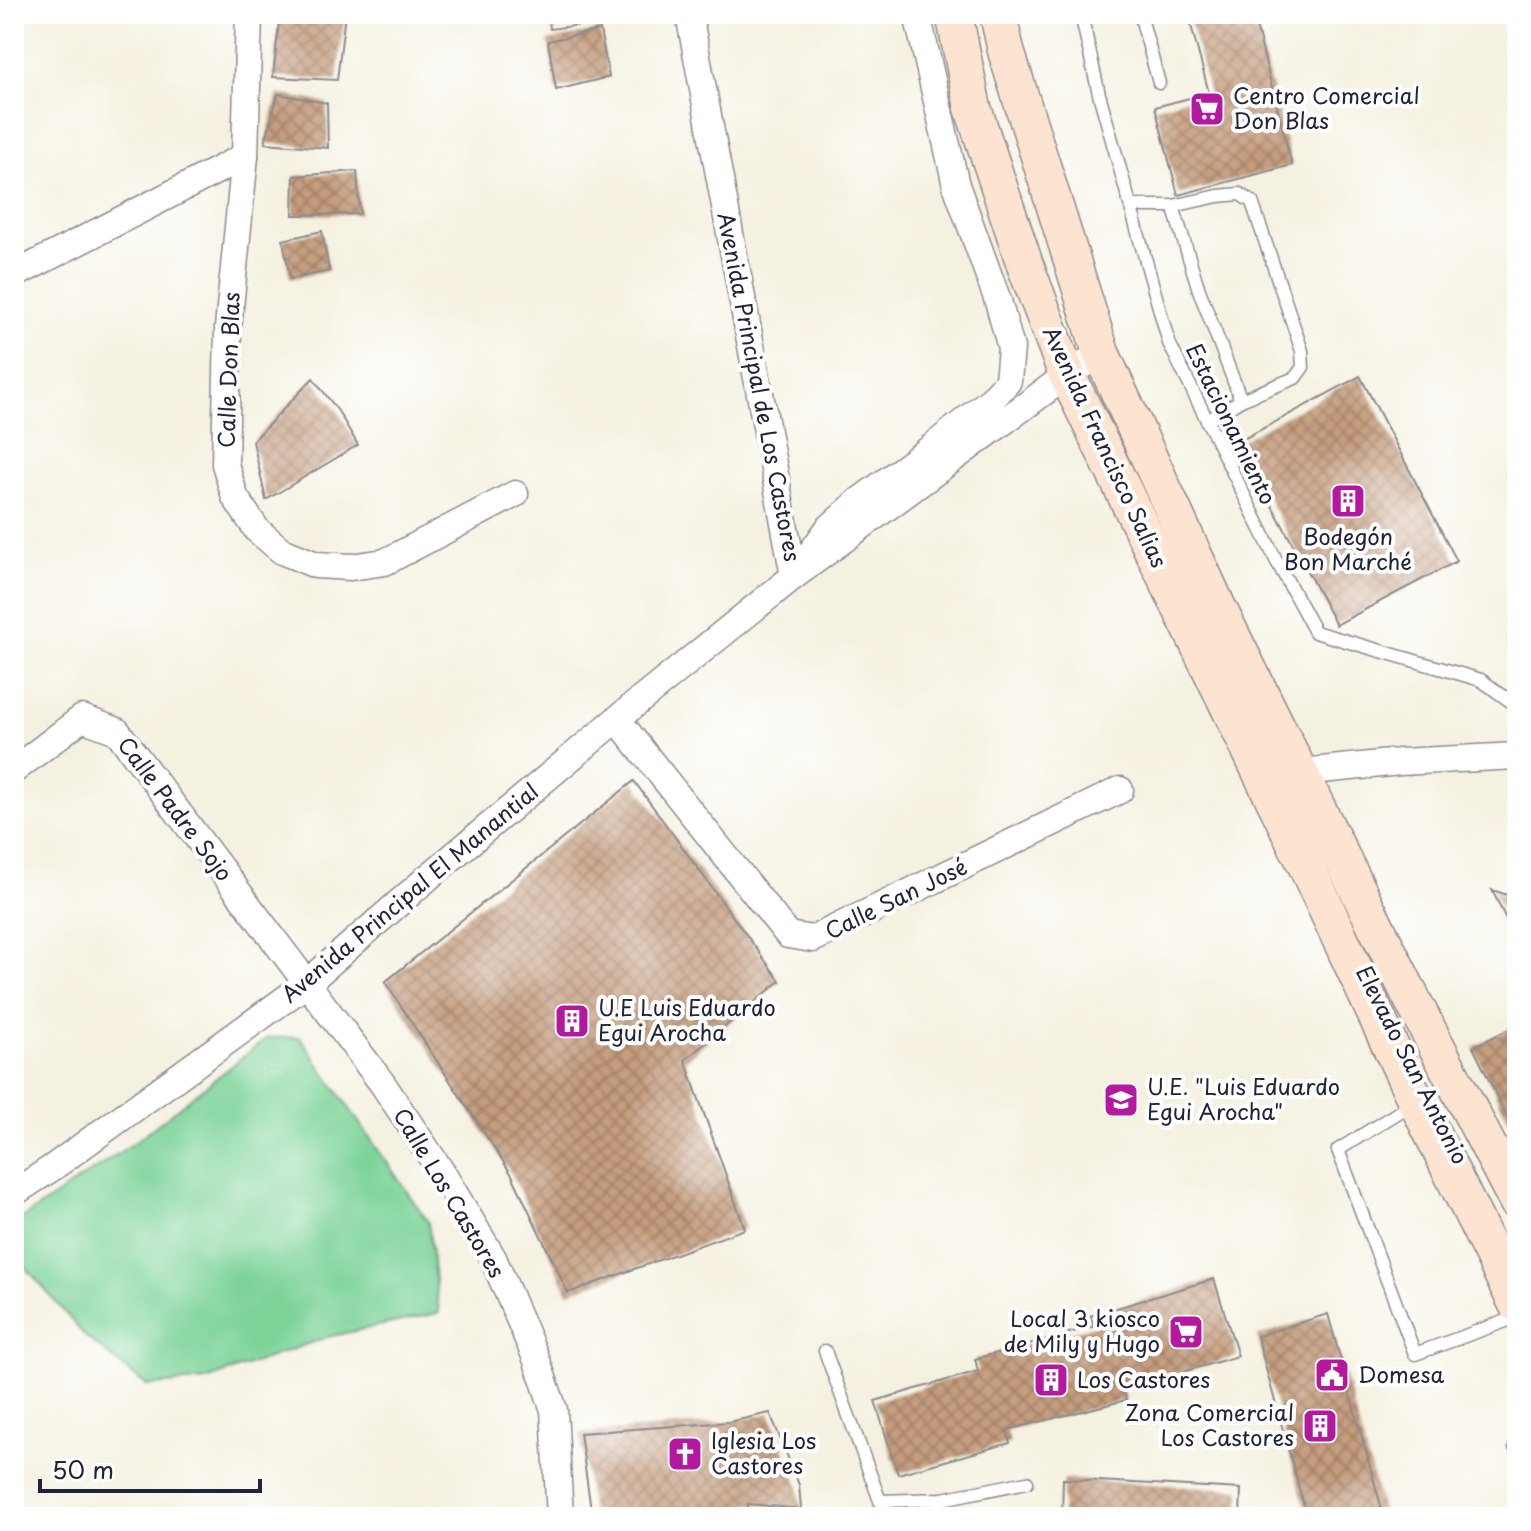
<svg xmlns="http://www.w3.org/2000/svg" width="1531" height="1531" viewBox="0 0 1531 1531" font-family="'Playpen Sans',sans-serif">
<style>
.green{fill:#7bd398;stroke:#4e7a6a;stroke-width:2}
.building{fill:url(#building-cross-hatch)}
.lines{fill:none;stroke-linecap:round;stroke-linejoin:round}
.lane-casing{stroke:#8c8a8e;stroke-width:15}
.street-casing{stroke:#8c8a8e;stroke-width:29}
.secondary-casing{stroke:#8c8a8e;stroke-width:39}
.lane{stroke:#fff;stroke-width:12}
.street{stroke:#fff;stroke-width:26}
.secondary{stroke:#fde4d0;stroke-width:36}
.labels{text-anchor:middle;stroke-width:8;stroke-linejoin:round;paint-order:stroke}
.poi-label{font-size:22px;fill:#22223b;stroke:#fff;text-anchor:start}
.street-label{font-size:22px;fill:#22223b;stroke:#fff}
</style>
<defs>
<pattern id="building-cross-hatch" width="8" height="8" patternUnits="userSpaceOnUse" patternTransform="scale(2)"><rect width="8" height="8" fill="#c69d7e"/><path d="M0 0l8 8M0 8l8-8" fill="none" stroke="#a08068"/></pattern>
</defs>
<rect width="100%" height="100%" fill="#fff"/>
<filter id="ink" filterUnits="userSpaceOnUse"><feTurbulence type="fractalNoise" baseFrequency=".0125" numOctaves="2"/><feDisplacementMap in="SourceGraphic" scale="16" xChannelSelector="R" yChannelSelector="G"/><feConvolveMatrix kernelMatrix="1 2 1 2 8 2 1 2 1" color-interpolation-filters="sRGB"/></filter>
<filter id="wash" filterUnits="userSpaceOnUse"><feTurbulence type="fractalNoise" baseFrequency=".006" numOctaves="4" result="noise"/><feDisplacementMap in="SourceGraphic" scale="32" xChannelSelector="R" yChannelSelector="G"/><feGaussianBlur stdDeviation="1.8" result="paint"/><feColorMatrix in="noise" values="0 0 0 0 0 0 0 0 0 0 0 0 0 0 0 0 0 1.4 0 .05"/><feComposite in="paint" operator="in"/></filter>
<g filter="url(#wash)">
<rect width="100%" height="100%" fill="#f5f1e1"/>
<polygon class="green" points="300,1037 428,1222 439,1313 327,1337 206,1380 147,1386 85,1336 14,1254 14,1224 135,1142 267,1038"/>
<g id="blocks">
<g class="building">
<polygon points="280,14 345,14 337,80 273,77"/>
<polygon points="548,14 629,14 630,19 550,29"/>
<polygon points="1188,14 1253,14 1292,165 1178,195 1155,107 1209,93"/>
<polygon points="600,30 609,77 556,90 548,41"/>
<polygon points="278,94 327,103 328,148 265,143"/>
<polygon points="357,171 360,214 293,215 294,176"/>
<polygon points="322,231 329,271 290,279 283,240"/>
<polygon points="1360,376 1457,561 1336,625 1238,442"/>
<polygon points="313,378 338,411 358,445 266,500 253,441"/>
<polygon points="634,781 780,981 685,1060 745,1229 568,1293 512,1175 385,982"/>
<polygon points="1492,890 1517,898 1517,942"/>
<polygon points="1517,1025 1517,1138 1473,1047"/>
<polygon points="1214,1279 1238,1356 1123,1389 1126,1400 1007,1430 1010,1443 898,1474 875,1401 978,1371 975,1359 1094,1326 1090,1316"/>
<polygon points="1328,1314 1384,1517 1307,1517 1257,1336"/>
<polygon points="770,1413 799,1485 801,1509 748,1504 748,1517 592,1517 580,1433 729,1422"/>
<polygon points="1063,1479 1241,1489 1240,1517 1062,1517"/>
</g>
</g>
</g>
<g filter="url(#ink)">
<use href="#blocks" fill-opacity="0" stroke="#8c8a8e" stroke-width="2"/>
<g class="lines">
<defs>
<g id="lane">
<polyline points="1081,14 1099,94 1169,343 1276,560 1315,632 1481,680 1517,706"/>
<polyline points="1140,14 1159,83"/>
<polyline points="1131,206 1173,206 1199,290 1241,400 1207,421"/>
<polyline points="1173,206 1218,196 1240,194 1252,202 1302,351 1303,367 1295,378 1241,400"/>
<polyline points="1415,1102 1338,1150 1415,1354 1517,1317"/>
<polyline points="825,1351 880,1501 942,1499 1027,1482"/>
<polyline points="1515,1447 1517,1451"/>
</g>
<g id="street">
<polyline points="249,14 245,156 228,328 225,464 235,497 257,530 282,551 316,565 351,567 385,562 515,494"/>
<polyline points="689,14 794,576"/>
<polyline points="14,275 245,156"/>
<polyline points="810,554 828,529 859,501 927,451 992,399 1008,381 1011,348 998,301 956,185 917,14"/>
<polyline points="617,719 788,935 813,939 1120,790"/>
<polyline points="14,770 82,718 117,731 382,1083 441,1171 493,1258 536,1358 554,1410 560,1517"/>
<polyline points="1302,772 1400,762 1517,756"/>
<polyline points="14,1193 52,1168 306,984 432,874 617,719 794,576 1067,375 1101,353"/>
</g>
<g id="secondary">
<polyline points="954,14 973,108 1025,265 1067,375 1304,861 1416,1101 1517,1304"/>
<polyline points="998,14 1006,51 1101,353 1219,610 1415,1005 1517,1201"/>
</g>
</defs>
<use href="#lane" class="lane-casing"/>
<use href="#street" class="street-casing"/>
<use href="#secondary" class="secondary-casing"/>
<use href="#lane" class="lane"/>
<use href="#street" class="street"/>
<use href="#secondary" class="secondary"/>
</g>
</g>
<defs>
<symbol id="supermarket-square" viewBox="-11 -11 22 22"><rect x="-9" y="-9" width="18" height="18" rx="4" fill="#b5179e" stroke="#fff"/><path d="M-6-5.5h2.5l.6 2H6L4.5 2H-2.5L-4.4-4H-6ZM-1.5 3.2a1.3 1.3 0 1 0 .1 0ZM3 3.2a1.3 1.3 0 1 0 .1 0Z" fill="#fff"/></symbol>
<symbol id="building-square" viewBox="-11 -11 22 22"><rect x="-9" y="-9" width="18" height="18" rx="4" fill="#b5179e" stroke="#fff"/><path d="M-4-6H4V6H1V3H-1V6H-4ZM-2.5-4.3h1.7v1.8h-1.7ZM.8-4.3h1.7v1.8H.8ZM-2.5-1h1.7V.8h-1.7ZM.8-1h1.7V.8H.8Z" fill="#fff"/></symbol>
<symbol id="school-square" viewBox="-11 -11 22 22"><rect x="-9" y="-9" width="18" height="18" rx="4" fill="#b5179e" stroke="#fff"/><path d="M0-5L7-2L0 1L-7-2ZM-4 1L0 2.5L4 1V4Q0 6-4 4Z" fill="#fff"/></symbol>
<symbol id="civic-square" viewBox="-11 -11 22 22"><rect x="-9" y="-9" width="18" height="18" rx="4" fill="#b5179e" stroke="#fff"/><path d="M-.6-6.5H3V-4.5H.6V-3L4-1V1h2V6H-6V1h2V-1L-.6-3ZM-1.2 2.5V6h2.4V2.5Z" fill="#fff"/></symbol>
<symbol id="church-square" viewBox="-11 -11 22 22"><rect x="-9" y="-9" width="18" height="18" rx="4" fill="#b5179e" stroke="#fff"/><path d="M-1.2-6h2.4v3.5h3.3v2.4h-3.3V6h-2.4V-.1h-3.3v-2.4h3.3Z" fill="#fff"/></symbol>
</defs>
<g fill-rule="evenodd">
<use href="#supermarket-square" x="1187" y="89" width="40" height="40"/>
<use href="#building-square" x="1328" y="481" width="40" height="40"/>
<use href="#building-square" x="552" y="1001" width="40" height="40"/>
<use href="#school-square" x="1101" y="1080" width="40" height="40"/>
<use href="#supermarket-square" x="1166" y="1312" width="40" height="40"/>
<use href="#civic-square" x="1312" y="1355" width="40" height="40"/>
<use href="#building-square" x="1031" y="1360" width="40" height="40"/>
<use href="#building-square" x="1300" y="1406" width="40" height="40"/>
<use href="#church-square" x="665" y="1434" width="40" height="40"/>
</g>
<g class="labels">
<g class="poi-label">
<text x="1233" y="104">Centro Comercial<tspan x="1233" dy="25">Don Blas</tspan></text>
<text x="1348" y="545" text-anchor="middle">Bodegón<tspan x="1348" dy="25">Bon Marché</tspan></text>
<text x="598" y="1016">U.E Luis Eduardo<tspan x="598" dy="25">Egui Arocha</tspan></text>
<text x="1147" y="1095">U.E. "Luis Eduardo<tspan x="1147" dy="25">Egui Arocha"</tspan></text>
<text x="1160" y="1327" text-anchor="end">Local 3 kiosco<tspan x="1160" dy="25">de Mily y Hugo</tspan></text>
<text x="1358" y="1383">Domesa</text>
<text x="1077" y="1388">Los Castores</text>
<text x="1294" y="1421" text-anchor="end">Zona Comercial<tspan x="1294" dy="25">Los Castores</tspan></text>
<text x="711" y="1449">Iglesia Los<tspan x="711" dy="25">Castores</tspan></text>
</g>
<g class="street-label">
<text transform="translate(229 370) rotate(-88)" y="8">Calle Don Blas</text>
<text transform="translate(759 387) rotate(79)" y="8">Avenida Principal de Los Castores</text>
<text transform="translate(1231 424) rotate(64)" y="8">Estacionamiento</text>
<text transform="translate(1105 447) rotate(65)" y="8">Avenida Francisco Salias</text>
<text transform="translate(175 809) rotate(53)" y="8">Calle Padre Sojo</text>
<text transform="translate(410 893) rotate(-40)" y="8">Avenida Principal El Manantial</text>
<text transform="translate(896 899) rotate(-26)" y="8">Calle San José</text>
<text transform="translate(1412 1065) rotate(63)" y="8">Elevado San Antonio</text>
<text transform="translate(449 1193) rotate(59)" y="8">Calle Los Castores</text>
</g>
</g>
<rect width="1531" height="1531" fill="none" stroke="#fff" stroke-width="48"/>
<path d="M40 1479v12h220v-12" fill="none" stroke="#22223b" stroke-width="4"/>
<text x="52" y="1479" font-size="24" fill="#22223b" stroke="#ffffff" stroke-width="6" paint-order="stroke">50 m</text>
</svg>
